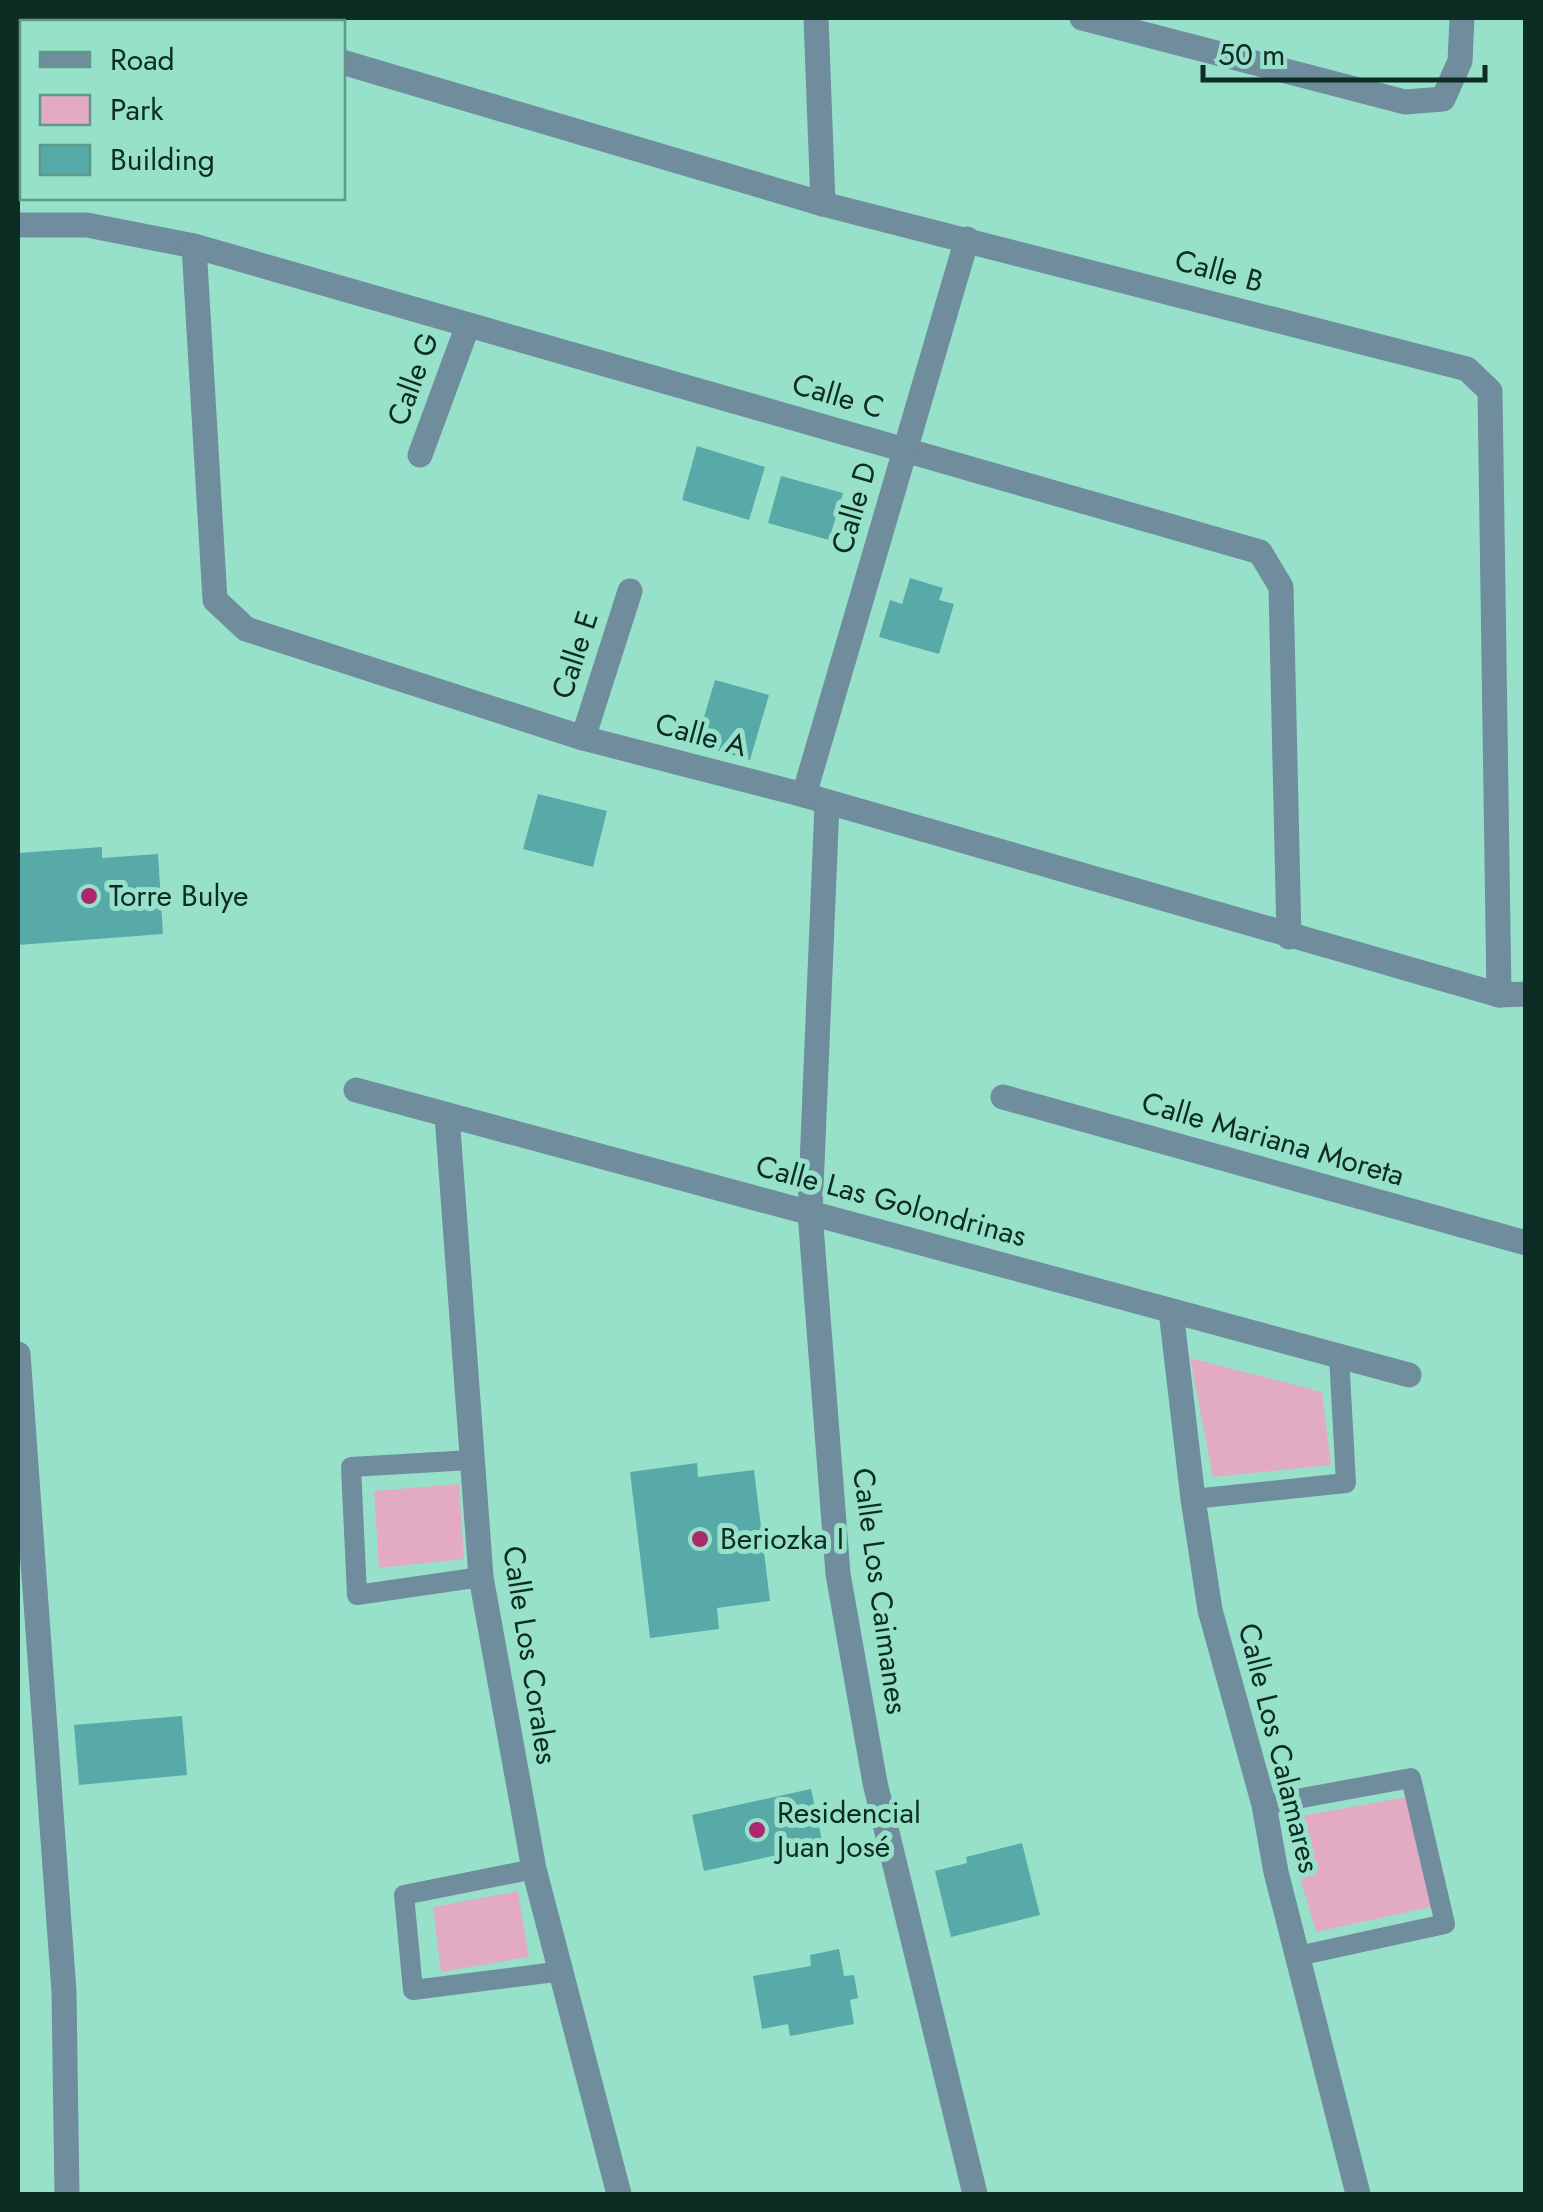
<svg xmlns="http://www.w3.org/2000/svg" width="1543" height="2212" viewBox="0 0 1543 2212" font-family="Jost,sans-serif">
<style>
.green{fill:#e2abc1}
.building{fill:#58aaa8}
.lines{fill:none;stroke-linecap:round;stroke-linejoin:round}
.service{stroke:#708d9d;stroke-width:20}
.minor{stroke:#708d9d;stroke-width:25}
.poi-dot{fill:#ad276e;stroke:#97e1cb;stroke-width:4}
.labels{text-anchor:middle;stroke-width:10;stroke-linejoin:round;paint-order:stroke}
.street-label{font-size:30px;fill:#0c2c24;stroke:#97e1cb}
.poi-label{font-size:30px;fill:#0c2c24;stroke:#97e1cb;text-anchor:start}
</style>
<rect width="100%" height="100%" fill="#97e1cb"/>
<g class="green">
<polygon points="1190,1358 1322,1392 1331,1465 1213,1477"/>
<polygon points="459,1484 464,1559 379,1568 374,1491"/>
<polygon points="1419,1795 1440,1905 1316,1932 1283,1819"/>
<polygon points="518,1891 529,1957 441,1972 433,1907"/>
</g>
<g class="building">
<polygon points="697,446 765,467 749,520 682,500"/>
<polygon points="781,476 843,493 829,540 768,523"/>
<polygon points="910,578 943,588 939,600 954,604 939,654 879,637 890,600 902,604"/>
<polygon points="715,680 769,695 750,760 696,744"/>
<polygon points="538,794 607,811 593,867 523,849"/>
<polygon points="102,847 102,858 158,854 163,934 18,945 18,853"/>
<polygon points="697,1463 698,1477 754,1470 770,1601 717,1608 719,1629 650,1638 630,1472"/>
<polygon points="182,1716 187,1775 79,1785 74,1725"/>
<polygon points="811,1789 823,1845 704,1871 692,1815"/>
<polygon points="1022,1843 1040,1915 951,1937 935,1871 967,1863 966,1857"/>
<polygon points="839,1949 844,1976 854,1975 858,1998 850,2000 854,2024 790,2036 788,2024 762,2029 753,1976 811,1966 810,1955"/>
</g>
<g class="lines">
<g class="service">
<polyline points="471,1460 351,1467 357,1595 481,1577"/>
<polyline points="1193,1499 1346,1483 1339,1356"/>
<polyline points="1264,1805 1411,1778 1445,1924 1298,1956"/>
<polyline points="534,1869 404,1895 413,1990 563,1971"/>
</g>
<g class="minor">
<polyline points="192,18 209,22"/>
<polyline points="816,18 823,204"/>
<polyline points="1082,18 1405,102 1443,99 1460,61 1462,18"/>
<polyline points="342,62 823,204 1467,369 1490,391 1499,995"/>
<polyline points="18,225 87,225 194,246 1260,552 1281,587 1289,937"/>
<polyline points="194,246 215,600 246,629 583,738 804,795 1499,995 1526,994"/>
<polyline points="420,455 468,325"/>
<polyline points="583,738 630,591"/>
<polyline points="804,795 967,239"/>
<polyline points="827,804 810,1213 838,1574 875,1783 975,2194"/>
<polyline points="356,1090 1409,1375"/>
<polyline points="1003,1097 1526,1243"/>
<polyline points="447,1115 481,1577 534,1869 619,2194"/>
<polyline points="1171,1311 1193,1499 1210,1610 1264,1805 1276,1872 1358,2194"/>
<polyline points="18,1354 64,1992 67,2194"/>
</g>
</g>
<g class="poi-dot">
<circle cx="89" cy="896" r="10"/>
<circle cx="700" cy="1539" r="10"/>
<circle cx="757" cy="1830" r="10"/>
</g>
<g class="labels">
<g class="street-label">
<text transform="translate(1219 271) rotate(15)" y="10">Calle B</text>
<text transform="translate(413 379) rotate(-70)" y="10">Calle G</text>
<text transform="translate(838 396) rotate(16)" y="10">Calle C</text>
<text transform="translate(854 508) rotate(-74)" y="10">Calle D</text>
<text transform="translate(575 655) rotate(-72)" y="10">Calle E</text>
<text transform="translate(701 735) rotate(15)" y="10">Calle A</text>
<text transform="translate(1273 1139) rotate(16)" y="10">Calle Mariana Moreta</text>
<text transform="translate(891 1201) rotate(15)" y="10">Calle Las Golondrinas</text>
<text transform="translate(880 1591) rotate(82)" y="10">Calle Los Caimanes</text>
<text transform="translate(530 1655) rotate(81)" y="10">Calle Los Corales</text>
<text transform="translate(1279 1748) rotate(76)" y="10">Calle Los Calamares</text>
</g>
<g class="poi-label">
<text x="109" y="906">Torre Bulye</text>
<text x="720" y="1549">Beriozka I</text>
<text x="777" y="1823">Residencial<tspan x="777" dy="34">Juan José</tspan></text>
</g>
</g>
<rect width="1543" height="2212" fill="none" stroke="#0c2c24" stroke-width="40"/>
<rect x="20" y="20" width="325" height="180" fill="#97e1cb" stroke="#5f9988" stroke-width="2.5"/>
<rect x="40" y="52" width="50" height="15" fill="#708d9d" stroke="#5f9988" stroke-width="2.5"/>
<text x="110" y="70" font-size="30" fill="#0c2c24">Road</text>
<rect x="40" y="95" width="50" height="30" fill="#e2abc1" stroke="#5f9988" stroke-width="2.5"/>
<text x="110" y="120" font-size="30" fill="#0c2c24">Park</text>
<rect x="40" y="145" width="50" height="30" fill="#58aaa8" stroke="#5f9988" stroke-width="2.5"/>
<text x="110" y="170" font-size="30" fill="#0c2c24">Building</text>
<path d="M1203 65v15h282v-15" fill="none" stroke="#0c2c24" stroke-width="5"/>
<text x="1218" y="65" font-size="30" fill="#0c2c24" stroke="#97e1cb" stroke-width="8" paint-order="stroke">50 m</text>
</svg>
